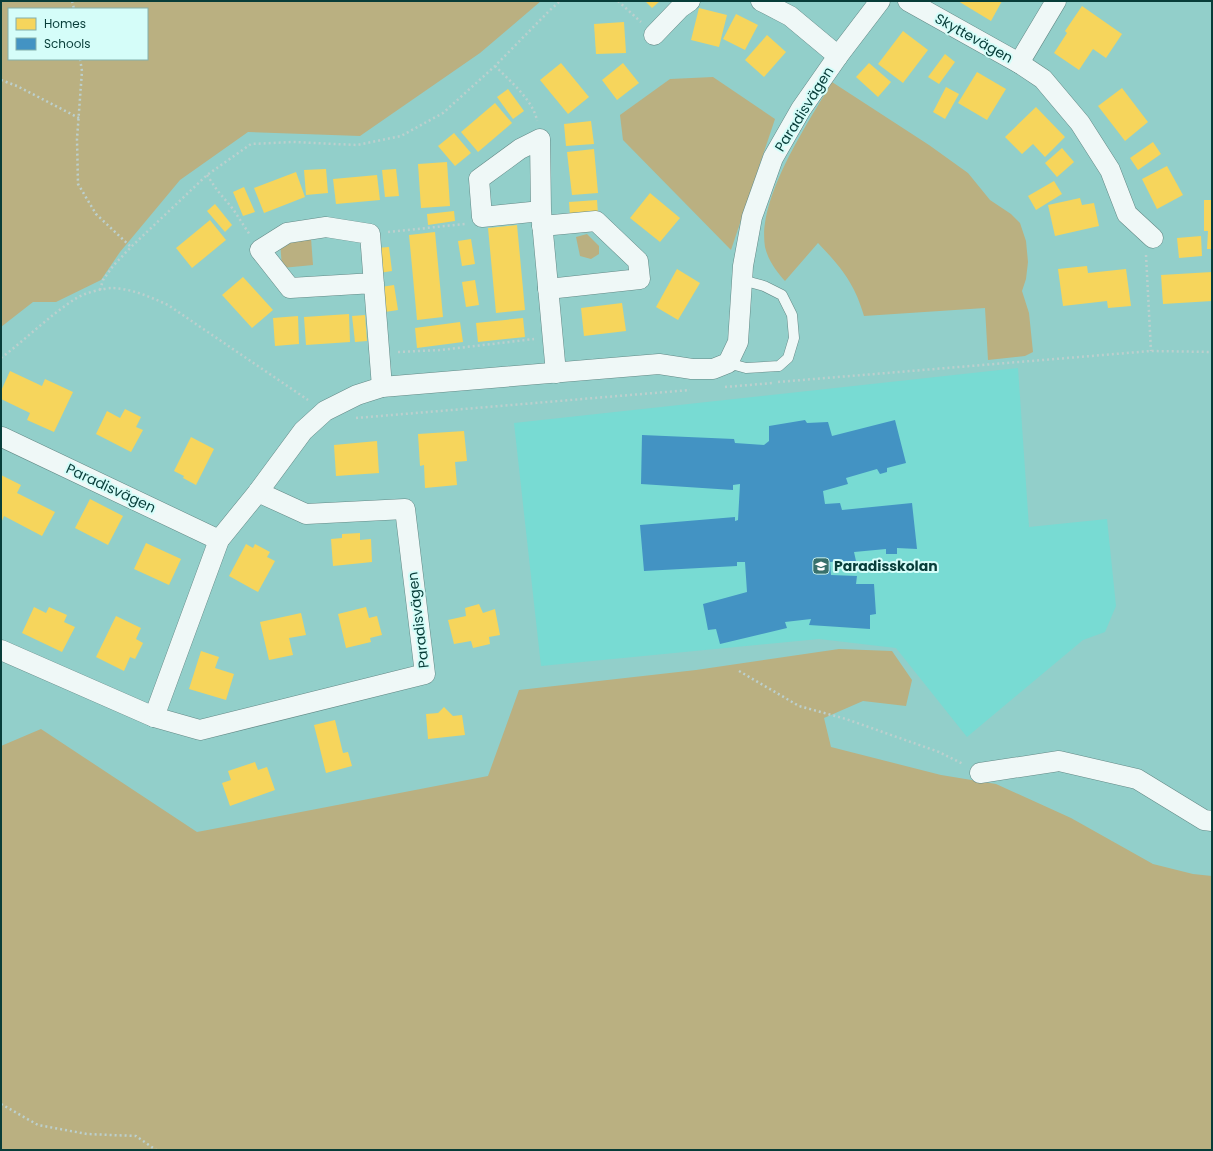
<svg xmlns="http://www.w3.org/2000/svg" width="1213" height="1151" viewBox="0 0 1213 1151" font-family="Poppins,sans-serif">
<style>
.built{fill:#78dbd3}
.green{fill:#bab081;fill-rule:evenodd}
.homes{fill:#f6d55c}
.schools{fill:#4393c3}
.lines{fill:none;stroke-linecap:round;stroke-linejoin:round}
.lane-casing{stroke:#638986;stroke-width:11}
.street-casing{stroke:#638986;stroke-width:21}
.path{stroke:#bcd0ce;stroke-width:2.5;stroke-dasharray:2 3;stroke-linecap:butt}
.lane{stroke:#eff8f7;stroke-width:10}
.street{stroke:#eff8f7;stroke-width:20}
.labels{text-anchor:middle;stroke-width:4;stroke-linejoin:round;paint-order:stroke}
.street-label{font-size:14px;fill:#083d39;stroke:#d5fdf9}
.poi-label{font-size:14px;font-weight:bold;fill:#083d39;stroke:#d5fdf9;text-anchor:start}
</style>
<rect width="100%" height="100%" fill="#92cfca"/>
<polygon class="built" points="1018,368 1029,527 1107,519 1116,606 1105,632 1083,640 967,737 896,648 819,639 541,666 514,423"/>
<g class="green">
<path d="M1,1H541L480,53L360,136L248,132L180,180L120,252L101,280L56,302H33L1,327ZM9,9H147V59H9Z"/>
<polygon points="713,77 775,119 731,250 623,140 620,115 670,79"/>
<path d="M832,82L929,145L968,173L990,200L1011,214L1020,223L1026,241L1028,262L1026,279L1022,291L1029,313L1033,352L1025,356L988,360L985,308L864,316C855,284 841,267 818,243L785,281C776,271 768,260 765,247C757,198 808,123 832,82Z"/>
<polygon points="587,234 599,246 599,254 591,259 580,256 576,237"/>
<polygon points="311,238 313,265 282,268 280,241"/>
<polygon points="839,649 892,651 912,680 906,706 863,701 824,718 831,747 941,775 996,784 1071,818 1153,864 1193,874 1212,876 1212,1150 1,1150 1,746 41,729 197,832 488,776 519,690 696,670"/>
</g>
<g class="homes">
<polygon points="645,1 660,1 652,8"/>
<polygon points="958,1 1002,1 991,21"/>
<polygon points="1082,6 1122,34 1106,58 1093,49 1079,70 1054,53 1067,33 1065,31"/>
<polygon points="699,8 727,15 719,47 691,40"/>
<polygon points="736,14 758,25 745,50 723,39"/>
<polygon points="624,22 626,53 596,54 594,24"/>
<polygon points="903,31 928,50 903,83 878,64"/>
<polygon points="767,35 786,52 764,77 745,60"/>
<polygon points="945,54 955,62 939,84 928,77"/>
<polygon points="561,63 589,97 568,114 540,80"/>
<polygon points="623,63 639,83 617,100 602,80"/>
<polygon points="869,63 891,82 878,97 856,77"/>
<polygon points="977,72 1006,89 987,120 958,103"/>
<polygon points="946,87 959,94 945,119 933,112"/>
<polygon points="1122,88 1148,122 1125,141 1098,106"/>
<polygon points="508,89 524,111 513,119 497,97"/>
<polygon points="495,103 512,123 478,152 461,132"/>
<polygon points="1036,107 1065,137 1045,157 1033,144 1022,154 1005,137"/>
<polygon points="591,121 594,144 566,146 564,124"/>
<polygon points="454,133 471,153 455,166 438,146"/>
<polygon points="1153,142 1161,154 1138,170 1130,158"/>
<polygon points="1062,148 1074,162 1057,177 1045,163"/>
<polygon points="594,149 598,193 572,195 567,152"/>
<polygon points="447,162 450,206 421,208 418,164"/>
<polygon points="1167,166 1183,195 1157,209 1142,179"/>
<polygon points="326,169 328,193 306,195 304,170"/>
<polygon points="396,169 399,196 385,197 382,170"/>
<polygon points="296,172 305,197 264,213 254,188"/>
<polygon points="377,175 380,200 336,204 333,179"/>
<polygon points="1054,181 1062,194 1036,210 1028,196"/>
<polygon points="244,187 255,212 243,216 233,192"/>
<polygon points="650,193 680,218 660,242 630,218"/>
<polygon points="1080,198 1082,205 1094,203 1099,226 1055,236 1048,205"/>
<polygon points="597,200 598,214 570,216 569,202"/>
<polygon points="1204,200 1212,200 1212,249 1207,249 1208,231 1204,231"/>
<polygon points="215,204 232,225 225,232 207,211"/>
<polygon points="454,211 455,221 428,225 427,214"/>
<polygon points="210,220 226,240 192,268 176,248"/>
<polygon points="517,225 525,310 496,313 488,228"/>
<polygon points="435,232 443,317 417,320 409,235"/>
<polygon points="1201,236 1202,256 1179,258 1177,238"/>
<polygon points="471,239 475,264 462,266 458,241"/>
<polygon points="389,247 392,271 379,273 376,248"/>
<polygon points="1087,266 1088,273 1126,269 1131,306 1108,308 1107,301 1063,306 1058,269"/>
<polygon points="677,269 700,283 678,320 656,307"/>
<polygon points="1212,272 1212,301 1163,304 1161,275"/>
<polygon points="243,277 273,310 252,328 222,295"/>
<polygon points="475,280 479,305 466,307 462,282"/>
<polygon points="394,285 398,310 385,312 381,287"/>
<polygon points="622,303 626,331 584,336 581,308"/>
<polygon points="349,314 350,342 306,345 304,317"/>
<polygon points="365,315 367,341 355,342 352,316"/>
<polygon points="298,316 299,344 275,346 273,318"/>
<polygon points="523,318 525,337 478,342 476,323"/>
<polygon points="460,322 463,342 417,348 415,328"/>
<polygon points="10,371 42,386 45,379 73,392 54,432 27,420 30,413 1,399 1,391"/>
<polygon points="125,409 141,417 136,427 143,430 131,452 96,434 107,411 120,418"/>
<polygon points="464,431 467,461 455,462 457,485 425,488 424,465 420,466 418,434"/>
<polygon points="191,437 214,449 196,485 183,478 184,476 174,471"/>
<polygon points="377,441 379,473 336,476 334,445"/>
<polygon points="1,475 21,485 17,493 55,512 42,536 4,516 1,523"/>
<polygon points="90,499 123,516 108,545 75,528"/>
<polygon points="360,533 360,540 371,539 372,562 333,566 331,539 342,538 342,534"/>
<polygon points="146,543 181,559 169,585 134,569"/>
<polygon points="246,544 253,548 255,544 270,552 267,557 275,561 258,592 229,576"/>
<polygon points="479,604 483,613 495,609 500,635 489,637 490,644 473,648 471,641 454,644 448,620 466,616 465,608"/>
<polygon points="34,607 46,613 49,607 67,615 64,622 75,627 62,652 22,633"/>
<polygon points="366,607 369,618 377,616 382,635 370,638 371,642 346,648 338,614"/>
<polygon points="301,613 306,635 289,638 293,655 269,660 260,622"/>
<polygon points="116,616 141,628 136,639 143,643 135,659 130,657 124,671 96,657"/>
<polygon points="201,651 219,657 215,668 234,674 226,700 189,689"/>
<polygon points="444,707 453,716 462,715 465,735 428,739 426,714 438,713"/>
<polygon points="335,720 343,753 348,752 352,766 326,773 314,725"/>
<polygon points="255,762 258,770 267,767 275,790 230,806 222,783 231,780 228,771"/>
</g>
<polygon class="schools" points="805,420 807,423 828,422 832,436 895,420 906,463 887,468 887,472 880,474 877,469 846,478 848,484 823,491 825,504 840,503 842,510 912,503 917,549 897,548 897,554 886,554 886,549 854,552 856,561 830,562 831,575 857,576 856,584 874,584 876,614 870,615 870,629 809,625 811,619 785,622 787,628 720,644 716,629 708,630 703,604 747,592 745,562 737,562 737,566 644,571 640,525 735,517 735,521 738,520 740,484 733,485 733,490 641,484 642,435 734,439 735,443 764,445 769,441 769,426"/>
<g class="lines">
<defs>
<polyline id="lane" points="728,363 746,368 779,366 788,358 794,338 792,315 782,295 764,286 742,280"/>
<g id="street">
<polyline points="761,1 790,16 838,56"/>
<polyline points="908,1 1019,63 1043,79 1080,123 1110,170 1127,214 1153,238"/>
<polyline points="654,35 680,8 690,1"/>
<polyline points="1019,63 1056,1"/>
<polyline points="541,211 482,217 479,179 520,149 540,139 541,211 556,373"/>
<polyline points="542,226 596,221 638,261 640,279 548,289"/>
<polyline points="374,283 290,288 260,250 287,233 326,227 370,234 382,387"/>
<polyline points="2,437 219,540"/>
<polyline points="1,650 154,717 200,730 425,674 405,509 306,514 258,492"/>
<polyline points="154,717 219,540 258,492 303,431 325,411 357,395 382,387 659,364 692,369 713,369 728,363 738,342 743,266 752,217 773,158 801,109 838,56 880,1"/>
<polyline points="980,773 1059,761 1137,779 1204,820 1212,821"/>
</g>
</defs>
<use href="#lane" class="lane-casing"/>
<use href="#street" class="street-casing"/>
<g class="path">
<polyline points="72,1 74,9"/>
<polyline points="618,1 641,22"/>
<polyline points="80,59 82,71 77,139 78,184 96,214 131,247"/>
<path d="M495,66C509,80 534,101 537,121"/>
<polyline points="1,80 17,86 79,118"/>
<polyline points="207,175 217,190 233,209 250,235"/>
<polyline points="388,232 465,224"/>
<polyline points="1146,255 1151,351"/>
<polyline points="100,290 103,280 113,266 131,247 207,175 251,144 293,142 357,145 401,136 443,113 495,66 549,11 560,1"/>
<polyline points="398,352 441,350 534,339"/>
<path d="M1,358C26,339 49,316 75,299C84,293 103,288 113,288C133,289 150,297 168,305L308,400"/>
<polyline points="778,382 1151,351 1212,352"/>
<polyline points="725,387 773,383"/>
<polyline points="356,418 690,390"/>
<polyline points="739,671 799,706 846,719 939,752 963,764"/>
<polyline points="1,1104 38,1125 87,1134 136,1136 156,1150"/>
</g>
<use href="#lane" class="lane"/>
<use href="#street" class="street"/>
</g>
<defs>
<symbol id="school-square" viewBox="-11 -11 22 22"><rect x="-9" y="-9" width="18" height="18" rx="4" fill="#38706c" stroke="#d5fdf9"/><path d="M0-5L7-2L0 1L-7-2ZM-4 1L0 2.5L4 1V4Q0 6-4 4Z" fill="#fff"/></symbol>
</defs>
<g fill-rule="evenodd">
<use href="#school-square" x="811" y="556" width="20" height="20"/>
</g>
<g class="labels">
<g class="street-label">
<text transform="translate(974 38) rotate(29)" y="5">Skyttevägen</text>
<text transform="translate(804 109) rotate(-58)" y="5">Paradisvägen</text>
<text transform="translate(111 488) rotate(25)" y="5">Paradisvägen</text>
<text transform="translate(418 620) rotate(-97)" y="5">Paradisvägen</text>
</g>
<g class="poi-label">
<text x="834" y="571">Paradisskolan</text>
</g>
</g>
<rect width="1213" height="1151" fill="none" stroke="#083d39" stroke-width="4"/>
<rect x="8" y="8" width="140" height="52" fill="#d5fdf9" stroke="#83b0ac"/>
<rect x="16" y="18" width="20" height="12" fill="#f6d55c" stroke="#83b0ac"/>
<text x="44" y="28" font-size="12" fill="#083d39">Homes</text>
<rect x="16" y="38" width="20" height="12" fill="#4393c3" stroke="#83b0ac"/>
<text x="44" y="48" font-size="12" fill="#083d39">Schools</text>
</svg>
